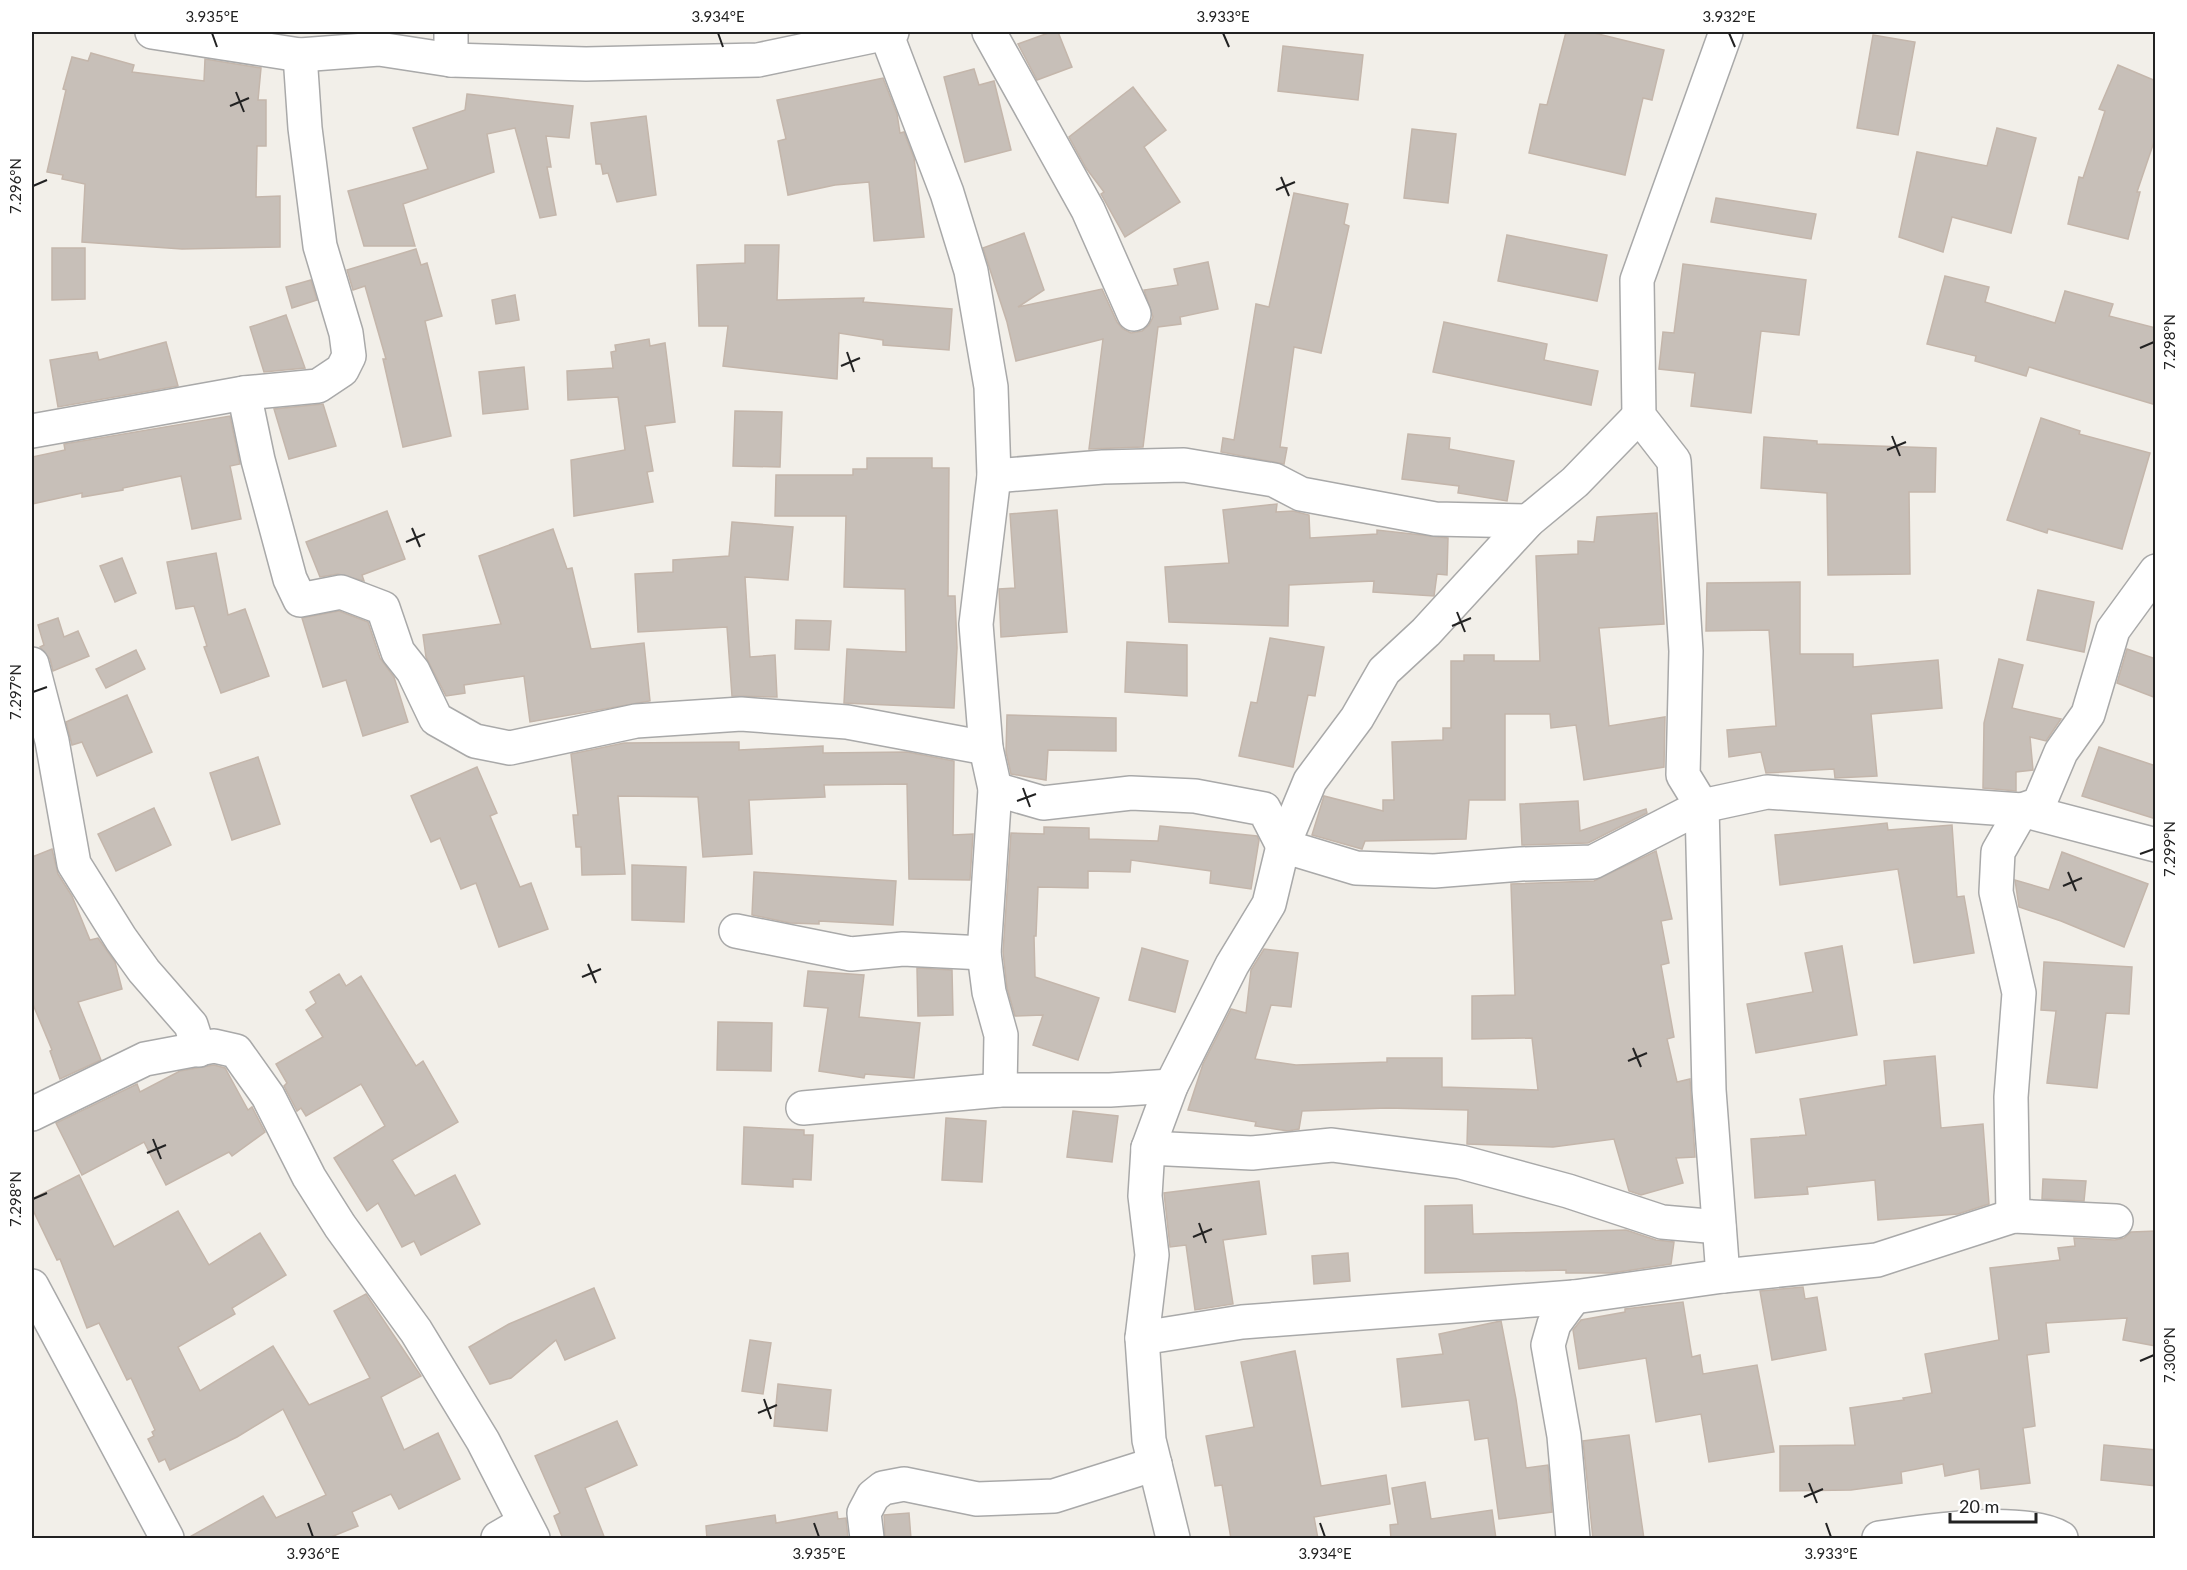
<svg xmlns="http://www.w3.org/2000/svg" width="2187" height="1570" viewBox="0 0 2187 1570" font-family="Lato,sans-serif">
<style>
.building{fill:#c7bfb8;stroke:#c4b6ab;stroke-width:1.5}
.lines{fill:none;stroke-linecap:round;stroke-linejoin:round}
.minor-casing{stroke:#a9a9a9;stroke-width:36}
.minor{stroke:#fff;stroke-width:33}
.ticks{fill:none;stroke:#222;stroke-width:2}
.neatline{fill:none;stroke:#222;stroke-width:2}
.ticks-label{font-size:15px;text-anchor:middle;fill:#222}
</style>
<rect width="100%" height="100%" fill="#f2efe9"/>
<g class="building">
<polygon points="1051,32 1058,32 1072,67 1037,80 1018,44"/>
<polygon points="1566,32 1590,32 1664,50 1652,100 1643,98 1625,175 1529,153 1540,104 1547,105"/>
<polygon points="1873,35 1915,42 1898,135 1857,128"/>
<polygon points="1283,46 1363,55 1358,100 1278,91"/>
<polygon points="91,53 134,65 132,72 204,81 205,59 261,68 258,100 266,100 266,146 257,146 256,197 280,196 280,247 182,249 82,242 85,184 62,179 63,175 47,172 66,90 63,89 72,57 88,61"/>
<polygon points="2118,65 2156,81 2156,136 2137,192 2140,192 2128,239 2068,224 2079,177 2083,178 2105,111 2099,109"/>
<polygon points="974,69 979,85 994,81 1011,150 965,162 944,77"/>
<polygon points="883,78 897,114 900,133 904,132 914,158 924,237 874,241 869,182 835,185 788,195 778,141 786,139 777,100"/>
<polygon points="1133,87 1166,130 1144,147 1180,202 1125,237 1101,194 1104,192 1086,168 1069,137"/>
<polygon points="467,94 573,106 569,138 546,136 551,167 547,167 556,215 540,218 515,128 487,134 494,172 403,204 415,246 364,246 348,191 428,169 413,128 465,110"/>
<polygon points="646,116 656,195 617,202 608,173 603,174 601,164 596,164 591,123"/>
<polygon points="1997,128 2036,138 2011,233 1952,217 1943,252 1899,237 1917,152 1987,166"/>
<polygon points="1412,129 1456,134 1448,203 1404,198"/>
<polygon points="1294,193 1348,204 1344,224 1349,226 1321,353 1294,347 1280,447 1287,448 1284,464 1221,452 1223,438 1234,440 1256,304 1269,307"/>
<polygon points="1716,198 1816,214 1811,239 1711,222"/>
<polygon points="1024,233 1044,290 1018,307 1102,289 1117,322 1123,329 1131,333 1142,331 1149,325 1153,317 1144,290 1178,285 1174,269 1208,262 1218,309 1180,317 1181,324 1158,327 1143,447 1089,449 1103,339 1016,361 1007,322 983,248"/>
<polygon points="1507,235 1607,255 1597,301 1498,281"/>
<polygon points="745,245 779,245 777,300 864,298 863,302 952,309 949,350 883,345 883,340 839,333 837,379 723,366 728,326 699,326 697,265 745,263"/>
<polygon points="52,248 85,248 85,299 52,300"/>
<polygon points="416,249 421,265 427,263 442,316 425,321 451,436 403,447 383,359 386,359 365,286 353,290 347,270"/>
<polygon points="1683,264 1806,280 1799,335 1761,331 1751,413 1691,406 1695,373 1659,369 1663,332 1674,333"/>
<polygon points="1945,276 1989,287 1985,302 2055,323 2065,291 2113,304 2109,316 2156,328 2156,405 2029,367 2026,376 1975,361 1976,356 1927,344"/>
<polygon points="311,280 317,300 292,308 286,287"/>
<polygon points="515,295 519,320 496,324 492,300"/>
<polygon points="286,315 305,368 264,372 250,327"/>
<polygon points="1444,322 1547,344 1544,360 1598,371 1591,405 1433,372"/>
<polygon points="649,339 650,346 665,343 675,422 645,426 653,471 647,472 653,502 574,516 571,460 625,450 618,397 568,400 567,371 613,368 611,352 616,351 615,345"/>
<polygon points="166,342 178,386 58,407 50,360 97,352 99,360"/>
<polygon points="524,367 528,409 483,414 479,372"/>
<polygon points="323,404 336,446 289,459 274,409"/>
<polygon points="735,411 782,412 780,467 733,466"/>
<polygon points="230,416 240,464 230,466 241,519 192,529 181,476 123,488 123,490 82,497 82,493 32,504 32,457 65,450 64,444"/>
<polygon points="2041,418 2080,431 2079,434 2150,453 2122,549 2048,529 2047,533 2007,520"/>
<polygon points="1408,434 1450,438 1449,449 1514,461 1507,501 1458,493 1459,486 1402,479"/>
<polygon points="1764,437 1817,441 1817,444 1936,448 1935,492 1909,492 1910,574 1828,575 1827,493 1761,488"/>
<polygon points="867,458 932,458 932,468 949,468 948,596 955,596 957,648 954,708 844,703 847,649 906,652 905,589 844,587 846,516 775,516 776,475 853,475 853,469 867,469"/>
<polygon points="1277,504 1276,512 1293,511 1309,515 1310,538 1377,534 1377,530 1448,538 1447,575 1437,574 1434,596 1373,592 1374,581 1289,585 1288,626 1169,622 1165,567 1229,563 1223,510"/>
<polygon points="1057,510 1067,632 1001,637 999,589 1015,588 1010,514"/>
<polygon points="387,511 405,559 362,575 364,581 338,574 320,577 306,542"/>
<polygon points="1657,513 1664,624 1599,628 1609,726 1665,717 1664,767 1584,780 1576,725 1551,728 1550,714 1505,714 1505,800 1469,800 1466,839 1365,841 1362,849 1312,835 1324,796 1383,811 1383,800 1394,800 1392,742 1443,740 1443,728 1451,728 1451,661 1464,661 1464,655 1494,655 1494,661 1540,661 1536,556 1578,554 1578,541 1594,542 1597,517"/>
<polygon points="732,522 793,527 788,580 745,577 750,657 775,655 777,697 732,696 727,627 638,632 635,574 673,572 673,560 729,556"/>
<polygon points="553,529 567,569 572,568 591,649 644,643 650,701 530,722 524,676 464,685 465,693 446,696 426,657 423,635 501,624 479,556"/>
<polygon points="216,553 228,615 245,609 269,676 221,693 204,647 207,646 194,606 176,609 167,562"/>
<polygon points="122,558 136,593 115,602 100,566"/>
<polygon points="1800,582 1800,654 1853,654 1853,667 1938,660 1942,708 1871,714 1877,776 1835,778 1834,769 1766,773 1761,752 1729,757 1727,730 1776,726 1769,630 1706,631 1707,583"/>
<polygon points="2038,590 2094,602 2084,652 2027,640"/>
<polygon points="339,611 368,622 380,658 394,677 408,722 363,736 346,680 323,687 302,618"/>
<polygon points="58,618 64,637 78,631 89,656 53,671 50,659 40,647 44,645 38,625"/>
<polygon points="796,620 831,621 829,650 795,649"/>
<polygon points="1270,638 1324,647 1315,696 1308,695 1293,767 1239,756 1251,702 1257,703"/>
<polygon points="1127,642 1187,645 1187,696 1125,692"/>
<polygon points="2127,649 2156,659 2156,698 2117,683"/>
<polygon points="136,650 145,669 106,688 96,669"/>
<polygon points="1999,659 2023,665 2012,708 2061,719 2046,741 2030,737 2033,770 2016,772 2016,791 1983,788 1984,723"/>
<polygon points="127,695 152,752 97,776 82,742 72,745 66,722"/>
<polygon points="1007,715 1116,718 1116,751 1048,750 1046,780 1011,774 1006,752"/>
<polygon points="739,742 739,750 823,746 823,753 907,752 954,761 953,835 973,834 970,880 909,879 907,784 824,785 825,797 749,800 752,854 703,857 698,797 618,796 625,874 582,875 581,847 576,847 573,815 578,815 571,754 624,743"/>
<polygon points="2099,747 2156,766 2156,819 2082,796"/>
<polygon points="258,757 280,824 232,840 210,773"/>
<polygon points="477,767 497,813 490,816 520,887 531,883 548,929 499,947 476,883 461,889 440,838 431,842 411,796"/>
<polygon points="1578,801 1580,831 1646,809 1647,813 1588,843 1522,845 1520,804"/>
<polygon points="154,808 171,845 116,871 98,834"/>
<polygon points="1887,823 1888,830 1952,825 1957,897 1964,896 1974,953 1914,963 1898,869 1780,885 1775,835"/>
<polygon points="1160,826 1257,836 1259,840 1251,889 1210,883 1211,871 1131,860 1130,872 1088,871 1088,888 1038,887 1036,936 1034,936 1035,977 1099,998 1078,1060 1033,1045 1043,1015 1015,1016 1007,988 1003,952 1011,833 1044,834 1044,827 1089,828 1089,839 1158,841"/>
<polygon points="52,849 58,874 72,896 90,940 98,938 115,962 122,989 78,1002 101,1060 60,1079 50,1051 52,1050 32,1002 32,857"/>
<polygon points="1656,851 1672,919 1661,921 1669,963 1661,965 1674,1037 1667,1039 1677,1082 1690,1079 1695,1157 1676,1158 1683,1183 1641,1195 1629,1191 1614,1139 1553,1147 1467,1144 1468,1110 1387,1108 1302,1111 1299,1129 1288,1131 1255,1126 1256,1122 1188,1110 1203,1064 1231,1009 1246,1013 1251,970 1264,949 1298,953 1291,1007 1271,1005 1255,1059 1296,1065 1387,1062 1387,1058 1442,1058 1442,1087 1538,1090 1532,1038 1472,1039 1472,996 1515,995 1511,884 1594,881"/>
<polygon points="2062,852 2148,884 2124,947 2061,921 2019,907 2015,880 2049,890"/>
<polygon points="632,865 686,867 684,922 632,920"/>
<polygon points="754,872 896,881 893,925 819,921 819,924 790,923 752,915"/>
<polygon points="1842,946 1857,1035 1756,1053 1747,1004 1813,992 1805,953"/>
<polygon points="1142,948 1188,961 1175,1012 1129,1000"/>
<polygon points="2044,962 2132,967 2129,1014 2106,1013 2097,1088 2047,1083 2056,1011 2041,1010"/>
<polygon points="917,968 952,970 953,1015 918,1016"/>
<polygon points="808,971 864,975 859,1017 920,1023 914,1078 865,1074 864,1078 819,1071 828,1008 804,1006"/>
<polygon points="339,974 346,986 361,976 416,1066 423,1061 458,1122 392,1160 415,1196 455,1175 480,1224 421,1255 414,1241 402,1247 378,1203 367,1211 334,1158 385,1126 361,1084 306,1116 301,1108 297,1111 284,1086 287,1083 276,1064 323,1037 306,1010 316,1003 310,992"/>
<polygon points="718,1022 772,1023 771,1071 717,1070"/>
<polygon points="1935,1056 1941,1128 1983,1124 1989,1204 1958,1214 1878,1220 1875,1180 1807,1187 1808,1194 1755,1198 1751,1139 1806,1135 1800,1099 1886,1085 1884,1061"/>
<polygon points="214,1065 225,1068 248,1110 252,1107 265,1132 232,1156 229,1152 166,1185 144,1142 82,1175 56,1123 137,1084 140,1092 180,1071"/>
<polygon points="1073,1111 1118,1116 1112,1162 1067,1157"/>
<polygon points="946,1118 986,1121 982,1182 942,1180"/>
<polygon points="744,1127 804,1130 804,1135 813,1135 811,1180 793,1179 793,1187 742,1184"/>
<polygon points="79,1175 114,1247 178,1211 209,1265 260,1233 286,1275 232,1308 235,1314 178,1347 200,1391 273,1346 309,1405 370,1378 334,1311 366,1294 421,1376 381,1397 404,1450 438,1433 460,1479 399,1509 391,1494 352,1512 358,1526 326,1539 186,1539 263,1496 276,1518 326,1495 283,1409 237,1437 170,1470 165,1459 159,1462 148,1439 154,1436 152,1432 155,1430 131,1378 127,1380 99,1323 87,1328 60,1259 57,1260 32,1208 32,1199"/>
<polygon points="2043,1179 2086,1181 2084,1201 2042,1199"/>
<polygon points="1259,1181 1266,1234 1223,1240 1233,1304 1195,1310 1186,1245 1170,1247 1164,1193"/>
<polygon points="1472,1205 1473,1234 1626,1230 1656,1240 1674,1242 1671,1264 1612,1273 1566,1273 1566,1270 1425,1273 1425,1206"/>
<polygon points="2156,1231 2156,1346 2123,1340 2127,1318 2046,1323 2049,1352 2027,1355 2035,1426 2023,1428 2030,1483 1981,1489 1979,1469 1945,1476 1943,1464 1901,1472 1902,1483 1851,1490 1780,1491 1780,1446 1855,1445 1850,1408 1904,1400 1903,1398 1932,1393 1925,1354 1999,1340 1990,1268 2060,1260 2058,1248 2075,1246 2074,1238 2115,1240 2124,1238 2131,1232"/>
<polygon points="1348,1253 1350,1281 1314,1284 1312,1256"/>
<polygon points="1803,1287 1805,1299 1817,1297 1826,1350 1772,1360 1760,1291"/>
<polygon points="594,1288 615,1338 565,1360 556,1340 511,1378 490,1384 469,1347 509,1324"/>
<polygon points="1683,1302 1692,1357 1700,1355 1703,1374 1757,1365 1774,1452 1709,1462 1701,1414 1656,1422 1646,1358 1579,1369 1573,1330 1581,1320 1625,1312 1625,1309"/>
<polygon points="1501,1321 1516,1399 1526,1468 1548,1465 1552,1512 1499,1519 1488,1438 1475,1440 1469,1400 1402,1407 1397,1359 1443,1354 1439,1334"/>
<polygon points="750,1340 771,1343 763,1394 742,1391"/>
<polygon points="1295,1351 1321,1486 1386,1475 1390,1504 1314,1517 1318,1539 1231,1539 1222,1485 1215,1486 1206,1436 1254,1427 1241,1362"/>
<polygon points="778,1384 831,1390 827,1431 774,1426"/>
<polygon points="617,1421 637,1465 585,1488 605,1539 563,1539 554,1516 560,1513 535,1456"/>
<polygon points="1629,1435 1644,1539 1593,1539 1583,1441"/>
<polygon points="2104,1445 2156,1450 2156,1486 2101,1480"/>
<polygon points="1425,1482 1431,1519 1492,1510 1496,1539 1391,1539 1390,1525 1398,1524 1392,1488"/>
<polygon points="837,1512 838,1519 846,1518 848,1539 707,1539 706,1526 775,1515 776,1523"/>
<polygon points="909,1513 911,1539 885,1539 884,1515"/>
</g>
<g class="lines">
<defs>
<g id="minor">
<polyline points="152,32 300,55 379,49 451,60 586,64 758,60 892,32"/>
<polyline points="989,32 1088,210 1134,314"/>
<polyline points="886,33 947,193 971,271 991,387 994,476 976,624 986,748 995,789 984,953 989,992 1001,1035 1000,1090"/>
<polyline points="451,60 451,32"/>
<polyline points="244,393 258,460 290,579 300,600 341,592 383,608 398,652 413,671 436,719 475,741 510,748 636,721 741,714 847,722 986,748"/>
<polyline points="32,431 244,393 318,386 342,370 349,356 346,333 320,246 305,128 300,55"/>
<polyline points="994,476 1103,467 1184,465 1274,480 1301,494 1435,519 1528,521"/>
<polyline points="32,664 52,741 74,864 121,939 144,971 191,1025 199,1050"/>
<polyline points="995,789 1043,803 1131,793 1195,796 1264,809 1283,846 1356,868 1434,871 1521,864 1593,862 1702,806 1767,792 2022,810 2156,845"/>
<polyline points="736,931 851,954 903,949 984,953"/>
<polyline points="803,1108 1000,1090 1110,1090 1171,1086"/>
<polyline points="32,1114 145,1059 214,1046 236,1051 268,1096 309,1177 340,1226 416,1331 483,1441 533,1538"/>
<polyline points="1148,1148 1252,1153 1332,1145 1461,1162 1568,1191 1662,1222 1719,1227"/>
<polyline points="2013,1216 2011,1097 2019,993 1996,892 1998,852 2022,810 2039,804 2061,752 2088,714 2113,630 2156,571"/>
<polyline points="1723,1276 1709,1090 1702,806 1683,775 1686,651 1674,461 1639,416 1637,280 1726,32"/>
<polyline points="32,1286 167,1538"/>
<polyline points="1142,1338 1242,1322 1574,1297 1723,1276 1877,1260 2013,1216 2116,1221"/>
<polyline points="498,1538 524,1523"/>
<polyline points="867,1538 864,1513 873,1496 883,1488 904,1484 977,1499 1054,1496 1155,1464"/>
<polyline points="1173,1538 1149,1440 1142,1338 1152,1255 1145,1196 1148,1148 1171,1086 1232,965 1269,904 1283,846 1310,781 1357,718 1384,671 1426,632 1528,521 1575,482 1639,416"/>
<polyline points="1573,1538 1564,1436 1548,1345 1554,1324 1574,1297"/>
<path d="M1879,1538C1924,1531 2023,1516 2061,1538"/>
</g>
</defs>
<use href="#minor" class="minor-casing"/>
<use href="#minor" class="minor"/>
</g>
<path class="ticks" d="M212,33L217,47M718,33L723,47M1223,33L1229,47M1729,33L1735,47M236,92L244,112M230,106L249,98M1281,177L1289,196M33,186L47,180M1276,190L1295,182M2140,348L2154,342M847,352L854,372M841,366L860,358M1892,436L1900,456M1887,450L1906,442M412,528L420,547M406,542L425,534M1457,612L1465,632M1452,626L1471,618M33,692L47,687M1023,788L1030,807M1017,801L1036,794M2140,854L2154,849M2068,872L2076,891M2063,886L2082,878M588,964L596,983M582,977L601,969M1633,1048L1641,1067M1628,1061L1647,1053M153,1139L161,1159M147,1153L166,1145M33,1199L47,1193M1199,1223L1206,1243M1193,1237L1212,1229M2140,1361L2154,1355M764,1399L771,1419M758,1413L777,1405M1809,1483L1817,1503M1804,1497L1823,1489M308,1523L313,1537M814,1523L819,1537M1320,1523L1325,1537M1826,1523L1831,1537"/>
<rect width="2187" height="1570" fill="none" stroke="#ffffff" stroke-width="66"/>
<path d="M1950 1513v9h86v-9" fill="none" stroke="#222222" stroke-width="3"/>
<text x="1959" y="1513" font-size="18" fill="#222222" stroke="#ffffff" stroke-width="4.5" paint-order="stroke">20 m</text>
<rect x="33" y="33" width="2121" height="1504" class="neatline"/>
<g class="ticks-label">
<text x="212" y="22">3.935°E</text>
<text x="718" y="22">3.934°E</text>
<text x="1223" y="22">3.933°E</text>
<text x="1729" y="22">3.932°E</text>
<text transform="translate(16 186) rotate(-90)" y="5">7.296°N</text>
<text transform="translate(2170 342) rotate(-90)" y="5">7.298°N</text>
<text transform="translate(16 692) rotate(-90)" y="5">7.297°N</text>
<text transform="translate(2170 849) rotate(-90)" y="5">7.299°N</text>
<text transform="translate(16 1199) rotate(-90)" y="5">7.298°N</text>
<text transform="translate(2170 1355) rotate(-90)" y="5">7.300°N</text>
<text x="313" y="1559">3.936°E</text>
<text x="819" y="1559">3.935°E</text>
<text x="1325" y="1559">3.934°E</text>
<text x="1831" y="1559">3.933°E</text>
</g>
</svg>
